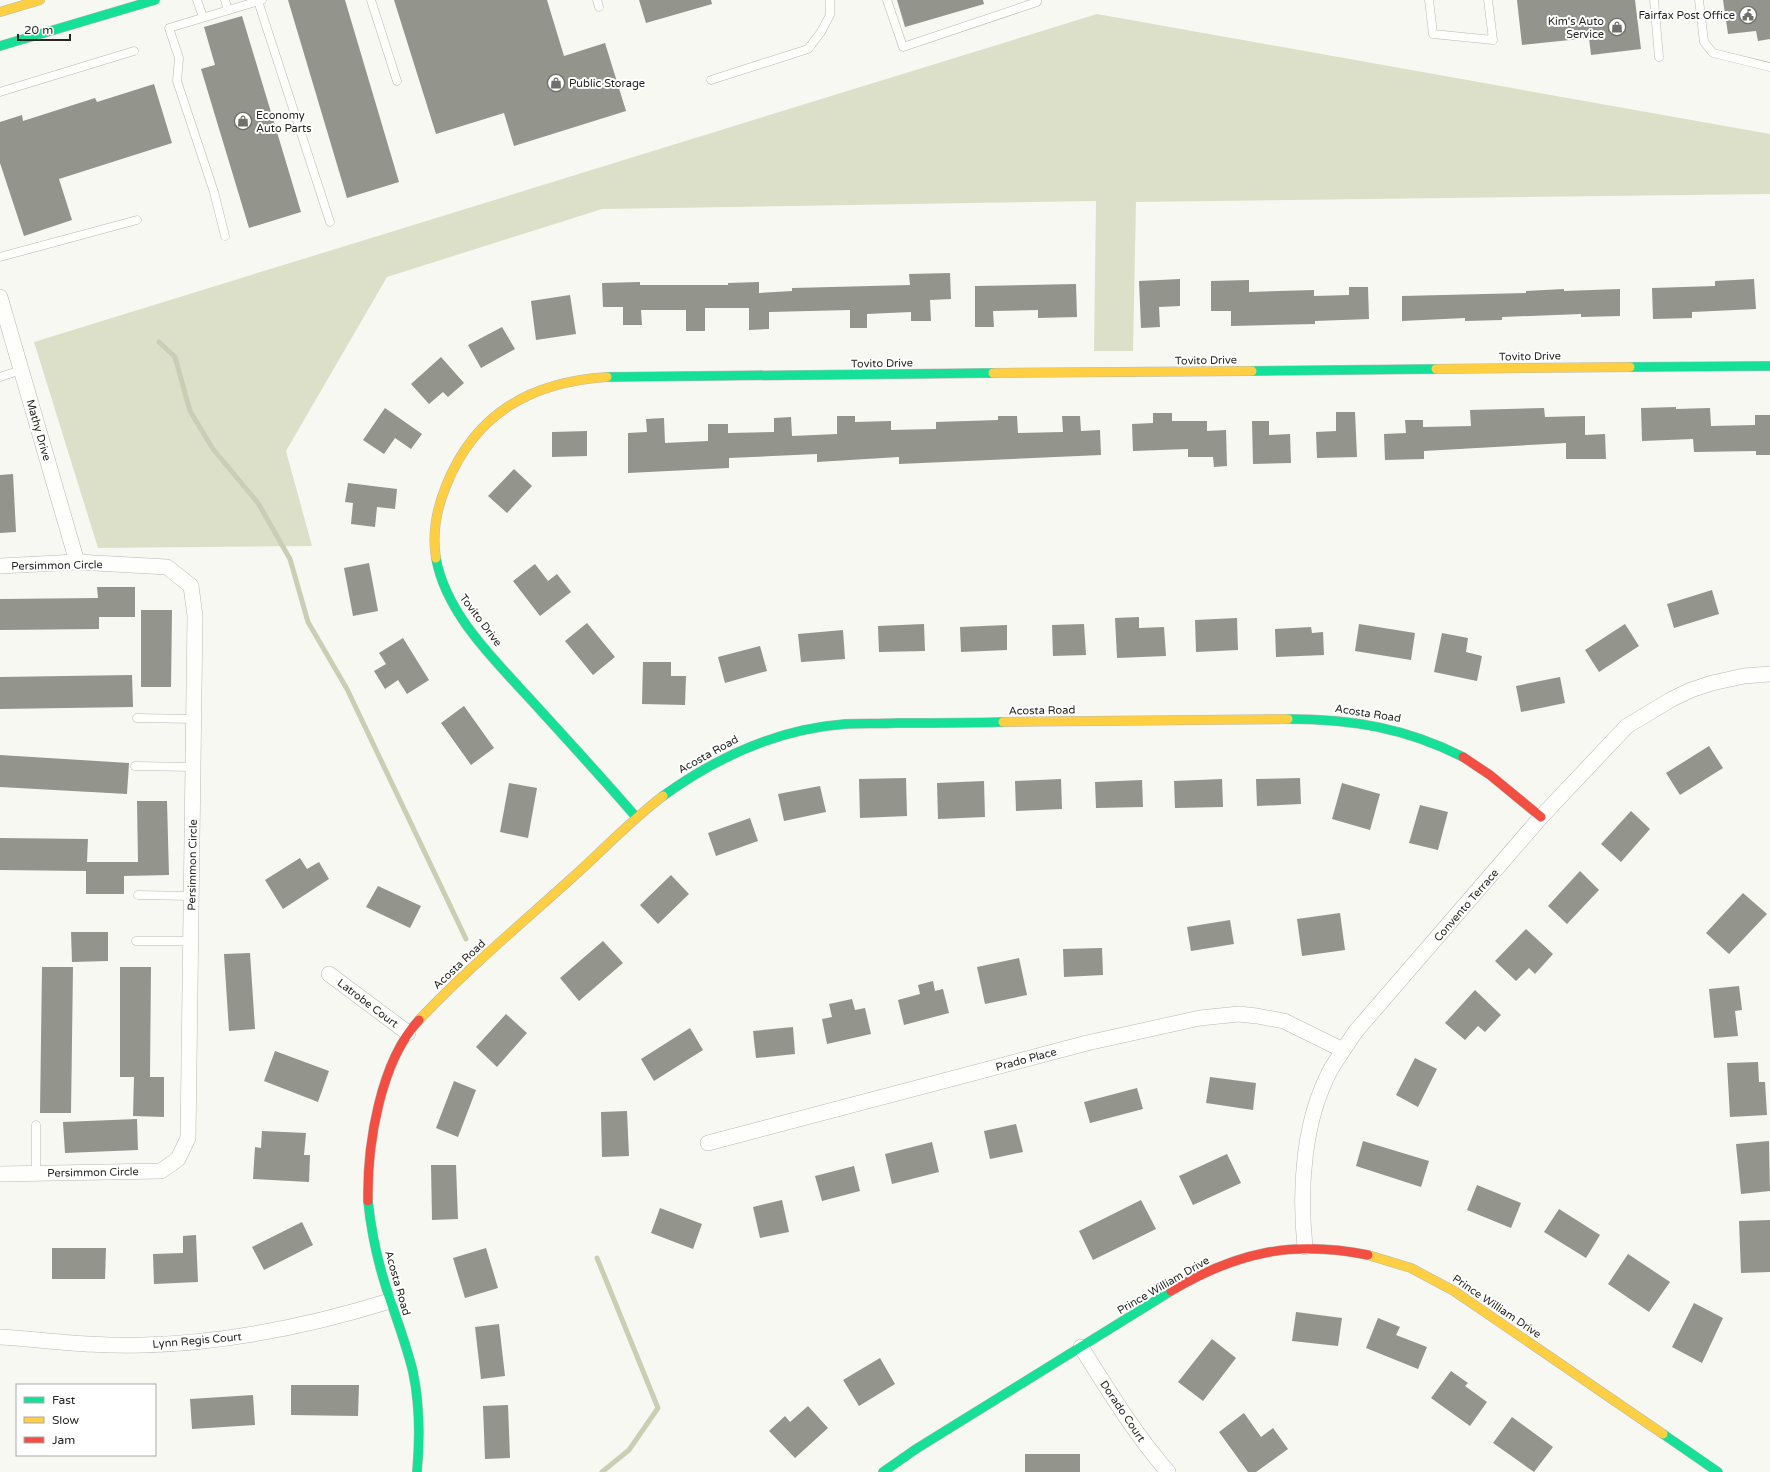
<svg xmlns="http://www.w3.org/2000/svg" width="1770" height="1472" viewBox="0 0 1770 1472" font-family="'Varela Round',sans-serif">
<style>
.forest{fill:#dce0c9}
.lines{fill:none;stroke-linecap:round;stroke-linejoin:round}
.stream{stroke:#cacfb4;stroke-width:5}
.building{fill:#93948c}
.lane-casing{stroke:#b8b9b4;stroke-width:9}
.street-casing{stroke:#b8b9b4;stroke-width:16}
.fast-casing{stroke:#b8b9b4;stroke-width:10}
.slow-casing{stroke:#b8b9b4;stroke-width:10}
.jam-casing{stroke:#b8b9b4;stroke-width:10}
.lane{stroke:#fefefd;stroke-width:8}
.street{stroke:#fefefd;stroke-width:15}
.fast{stroke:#16e098;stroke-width:9}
.slow{stroke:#ffcf43;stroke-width:9}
.jam{stroke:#f24e42;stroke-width:9}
.labels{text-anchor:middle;stroke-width:4;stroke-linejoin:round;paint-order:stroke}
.poi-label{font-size:11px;fill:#262723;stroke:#fff;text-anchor:end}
.street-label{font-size:11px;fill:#262723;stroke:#fff}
</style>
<rect width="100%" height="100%" fill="#f7f8f2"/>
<polygon class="forest" points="1097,14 1770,134 1770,194 1136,202 1133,351 1094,351 1096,201 602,209 387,277 286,451 312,546 98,548 34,342"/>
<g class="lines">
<g class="stream">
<polyline points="159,342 175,357 190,411 213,449 258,503 290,559 308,622 347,689 466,939"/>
<polyline points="597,1258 658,1408 629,1450 602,1472"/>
</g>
</g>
<g class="building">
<polygon points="288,0 345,0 399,182 347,198"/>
<polygon points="394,0 547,0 564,56 605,43 626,111 514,146 504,113 436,134"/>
<polygon points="639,0 711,0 712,4 646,23"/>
<polygon points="897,0 983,0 984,4 905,27"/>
<polygon points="1517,0 1635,0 1641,49 1591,55 1589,38 1522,45"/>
<polygon points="1723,0 1770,0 1770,39 1758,41 1756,31 1728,34"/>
<polygon points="242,16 301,212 249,228 201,69 215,65 204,27"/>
<polygon points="154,84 172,143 59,179 72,220 24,236 0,163 0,122 22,115 23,121 95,98 97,102"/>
<polygon points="950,273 951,299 930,300 931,321 911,321 911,312 867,314 867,328 850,328 850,310 769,312 769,329 749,330 749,308 705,308 705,331 686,331 686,310 641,310 642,325 623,325 623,307 603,307 602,283 640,282 640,285 728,285 728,283 759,282 759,293 792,291 792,288 910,285 909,274"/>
<polygon points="1180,279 1180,306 1159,307 1160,327 1141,328 1139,281"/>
<polygon points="1754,279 1756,309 1692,312 1692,318 1653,319 1652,288 1715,286 1715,281"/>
<polygon points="1249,280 1249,292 1314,290 1314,296 1349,295 1349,287 1368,287 1369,319 1315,321 1315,324 1231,326 1231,311 1211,311 1211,281"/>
<polygon points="1076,284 1077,317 1038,318 1038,310 993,311 994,327 975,327 975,286"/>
<polygon points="1564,289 1564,291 1620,289 1620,316 1581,317 1581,314 1502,317 1502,320 1465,321 1465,318 1402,321 1402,296 1526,293 1526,291"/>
<polygon points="570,295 576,334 536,340 531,301"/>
<polygon points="502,327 515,349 481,368 468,345"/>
<polygon points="441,357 464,383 448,397 443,392 429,404 411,384"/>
<polygon points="1676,407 1676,409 1710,408 1711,426 1755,425 1755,415 1770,415 1770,455 1756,455 1756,451 1694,452 1693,439 1642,441 1641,408"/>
<polygon points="385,408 422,434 411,449 395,438 384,454 363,440"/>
<polygon points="1544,408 1545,417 1585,416 1585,435 1605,434 1606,459 1566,459 1566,443 1424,451 1424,459 1385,460 1384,434 1406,433 1405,420 1423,420 1423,427 1471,426 1470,410"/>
<polygon points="1336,412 1355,412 1357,457 1317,458 1316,432 1336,431"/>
<polygon points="1153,413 1172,413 1172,421 1207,421 1207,431 1226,430 1227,466 1214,467 1213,457 1188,457 1188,449 1133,451 1132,424 1153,423"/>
<polygon points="837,416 855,416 855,422 891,421 891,430 936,429 936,422 998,420 998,416 1017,416 1018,433 1063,432 1062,416 1080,416 1081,431 1100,430 1101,455 899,464 899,457 817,462 817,454 729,458 729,468 628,473 628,433 647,432 646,419 664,418 665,443 708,441 708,424 728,424 728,433 774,432 774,418 791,417 792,436 837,434"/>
<polygon points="1252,421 1269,421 1269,435 1290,434 1291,463 1253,464"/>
<polygon points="587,431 587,456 552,457 552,432"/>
<polygon points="514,469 532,486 507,513 488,496"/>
<polygon points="13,474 16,532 0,533 0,475"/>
<polygon points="348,483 397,489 395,509 377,507 375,527 351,524 353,503 345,502"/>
<polygon points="369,563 378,611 353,616 344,568"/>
<polygon points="535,564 548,581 557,574 571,592 540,616 513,581"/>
<polygon points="97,587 135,587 135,617 99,617 99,629 0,630 0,599 98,598"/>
<polygon points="1712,590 1719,614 1674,628 1667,604"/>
<polygon points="141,610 172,610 171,687 141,687"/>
<polygon points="1139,617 1139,628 1164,627 1166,656 1117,658 1115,618"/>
<polygon points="1237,618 1238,650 1196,652 1195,620"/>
<polygon points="587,623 615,657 593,675 565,641"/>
<polygon points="924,624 925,651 879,652 878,626"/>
<polygon points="1084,624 1086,655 1053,656 1052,625"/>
<polygon points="1359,624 1415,633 1411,660 1355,651"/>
<polygon points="1625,624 1639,646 1599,672 1585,650"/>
<polygon points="1007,625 1007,650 961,652 960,627"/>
<polygon points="1311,627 1312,633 1323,632 1324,655 1276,657 1275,629"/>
<polygon points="843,630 845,659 801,662 798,634"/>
<polygon points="1442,633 1468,638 1466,652 1482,656 1477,681 1434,672"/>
<polygon points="403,638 429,680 407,694 398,680 385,689 374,671 386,664 379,653"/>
<polygon points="760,646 767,671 725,683 718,657"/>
<polygon points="643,662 671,662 671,676 686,676 685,705 642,704"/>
<polygon points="132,675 133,707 0,709 0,677"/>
<polygon points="1560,677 1565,703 1521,712 1516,686"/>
<polygon points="464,706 494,748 471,765 441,723"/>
<polygon points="1709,746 1723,768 1680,795 1666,773"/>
<polygon points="0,755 129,763 127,794 0,787"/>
<polygon points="906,778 907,816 860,818 859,779"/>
<polygon points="1300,778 1301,804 1257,806 1256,779"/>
<polygon points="1061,779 1062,809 1016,811 1015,781"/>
<polygon points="1222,779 1223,807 1175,808 1174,781"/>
<polygon points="1142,780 1143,807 1096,808 1095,782"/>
<polygon points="984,781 985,817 938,819 937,783"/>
<polygon points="509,783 537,788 528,838 500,832"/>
<polygon points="1342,783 1380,794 1370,830 1332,819"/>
<polygon points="820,786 826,812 784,821 778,794"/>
<polygon points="137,801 167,801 169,875 124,876 124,894 86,894 86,871 0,870 0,838 88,839 87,862 138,862"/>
<polygon points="1420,805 1448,812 1438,850 1409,843"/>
<polygon points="1631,811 1650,829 1621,862 1601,844"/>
<polygon points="750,818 758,841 716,856 708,833"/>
<polygon points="300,858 307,869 319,862 329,879 283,909 265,880"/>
<polygon points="1580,871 1599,890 1567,924 1548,906"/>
<polygon points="671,875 689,894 658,924 640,905"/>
<polygon points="378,886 421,906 410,928 366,907"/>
<polygon points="1743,893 1767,914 1729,954 1706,933"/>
<polygon points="1340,913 1345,950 1302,956 1297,919"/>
<polygon points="1230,920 1234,944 1191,951 1187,927"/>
<polygon points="1526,929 1553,954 1535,974 1529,968 1516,981 1495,961"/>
<polygon points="71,932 108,932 108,961 72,962"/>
<polygon points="603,941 623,963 579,1001 560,978"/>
<polygon points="1102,948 1103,975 1064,977 1063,949"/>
<polygon points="250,953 255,1029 229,1031 224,954"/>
<polygon points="1019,958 1027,995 985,1004 977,967"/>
<polygon points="42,967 73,967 71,1113 40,1113"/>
<polygon points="120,967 151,967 150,1077 164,1077 164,1117 133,1116 134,1077 120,1077"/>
<polygon points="933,981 935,991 943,989 949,1013 904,1025 898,1000 920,994 918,985"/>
<polygon points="1739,986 1742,1010 1735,1011 1738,1036 1714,1038 1709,989"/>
<polygon points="1475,990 1501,1015 1485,1032 1478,1026 1465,1040 1445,1023"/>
<polygon points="852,999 855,1010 865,1008 871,1034 827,1044 822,1019 832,1017 829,1004"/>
<polygon points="506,1014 527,1033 497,1067 476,1047"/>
<polygon points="793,1027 795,1054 756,1058 753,1031"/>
<polygon points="690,1028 703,1050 654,1081 641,1059"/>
<polygon points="275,1051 329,1071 318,1102 264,1081"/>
<polygon points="1415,1058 1437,1069 1418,1107 1396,1095"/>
<polygon points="1758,1062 1759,1082 1765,1082 1767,1115 1730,1117 1727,1063"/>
<polygon points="1210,1077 1256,1083 1253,1110 1206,1103"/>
<polygon points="454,1081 476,1090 458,1137 436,1128"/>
<polygon points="1137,1088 1143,1109 1090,1123 1084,1102"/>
<polygon points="627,1111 629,1156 602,1157 601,1112"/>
<polygon points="137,1119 138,1150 65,1153 63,1122"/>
<polygon points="1016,1124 1023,1152 990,1159 984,1131"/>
<polygon points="262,1131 306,1133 304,1155 310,1155 309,1182 253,1179 255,1147 261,1148"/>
<polygon points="1363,1141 1429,1161 1421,1187 1356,1166"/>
<polygon points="1769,1141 1770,1191 1741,1194 1736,1144"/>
<polygon points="932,1142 939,1172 892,1184 885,1154"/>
<polygon points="1227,1154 1241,1183 1193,1205 1179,1176"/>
<polygon points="431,1165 456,1165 458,1219 432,1220"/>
<polygon points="854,1166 860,1191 822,1201 815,1176"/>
<polygon points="1477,1185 1521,1203 1511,1228 1467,1210"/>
<polygon points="782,1200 789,1232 760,1238 753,1207"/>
<polygon points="1141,1200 1156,1229 1093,1260 1079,1231"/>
<polygon points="660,1208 702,1224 693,1249 651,1233"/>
<polygon points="1559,1209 1600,1235 1586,1258 1544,1232"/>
<polygon points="1770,1220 1770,1272 1741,1273 1739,1221"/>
<polygon points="302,1222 313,1245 264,1270 252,1247"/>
<polygon points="196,1235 198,1282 154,1284 153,1254 183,1253 183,1236"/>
<polygon points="52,1248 106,1248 105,1279 52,1279"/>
<polygon points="486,1248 498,1288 465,1298 453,1258"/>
<polygon points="1628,1254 1670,1282 1649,1312 1608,1284"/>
<polygon points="1694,1303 1723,1318 1702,1363 1672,1347"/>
<polygon points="1296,1312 1342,1318 1338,1346 1292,1341"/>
<polygon points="1378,1318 1400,1327 1396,1335 1427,1347 1418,1369 1366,1348"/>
<polygon points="499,1324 505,1376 481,1379 475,1327"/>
<polygon points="1212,1339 1236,1358 1203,1401 1178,1382"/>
<polygon points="880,1358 895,1384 859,1406 843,1380"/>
<polygon points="1451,1371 1468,1383 1465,1386 1487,1402 1470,1426 1431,1398"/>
<polygon points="291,1385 359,1385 358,1416 291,1415"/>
<polygon points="253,1395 255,1425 192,1429 190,1399"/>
<polygon points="508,1405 510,1458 485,1459 483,1406"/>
<polygon points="808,1406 828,1428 795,1458 769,1431 785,1416 790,1422"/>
<polygon points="1244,1413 1261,1437 1273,1428 1288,1449 1256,1472 1248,1472 1219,1432"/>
<polygon points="1512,1417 1553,1447 1534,1472 1493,1443"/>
<rect x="1025" y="1454" width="55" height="18"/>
</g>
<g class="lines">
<defs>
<g id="lane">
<polyline points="197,0 203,17"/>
<polyline points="225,0 228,10"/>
<polyline points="371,0 397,81"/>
<polyline points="597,0 599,7"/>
<polyline points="887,0 903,47 1037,2 1037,0"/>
<polyline points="1429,0 1433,34 1493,40 1488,0"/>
<polyline points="1654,0 1659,57"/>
<polyline points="1699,0 1704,42 1713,53 1770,67"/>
<polyline points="258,1 330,222"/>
<polyline points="711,80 808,49 821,32 830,15 830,0"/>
<polyline points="0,92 134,51"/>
<polyline points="225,236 214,192 177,81 179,58 169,28 262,0"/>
<polyline points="0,257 137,220"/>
<polyline points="0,377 21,370"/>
<polyline points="137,718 194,719"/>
<polyline points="135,766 193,767"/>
<polyline points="138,895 191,896"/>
<polyline points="136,941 191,941"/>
<polyline points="36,1125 36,1173"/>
</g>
<g id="street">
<polyline points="0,297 77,562"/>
<polyline points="0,566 77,562 167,567 191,586 195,616 188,1138 178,1159 161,1171 0,1174"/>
<polyline points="329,974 408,1033"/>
<polyline points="708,1143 1087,1043 1200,1018 1239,1014 1257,1016 1284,1021 1343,1050"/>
<path d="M1305,1247C1299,1189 1303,1121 1331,1069C1339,1056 1348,1043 1356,1031L1541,817L1627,726L1672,699L1691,690L1712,683L1744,676L1770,674"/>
<path d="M0,1337C47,1340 95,1347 143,1345C228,1343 309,1326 390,1301"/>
<path d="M1081,1347C1108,1390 1135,1434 1168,1472"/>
</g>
<g id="fast">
<polyline points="0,46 155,0"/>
<polyline points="1630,367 1770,366"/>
<polyline points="1252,371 1436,369"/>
<polyline points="607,377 993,373"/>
<path d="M436,558C446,617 502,667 541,711C573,746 605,781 636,817"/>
<path d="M1288,719C1352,719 1406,728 1463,757"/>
<path d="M663,796C717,757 778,729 845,724C862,723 879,724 897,723C932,723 968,723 1003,722"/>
<path d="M368,1201C371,1230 377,1259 386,1287C395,1315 406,1343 413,1372C420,1405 420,1438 417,1472"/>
<polyline points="1663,1434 1718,1472"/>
<polyline points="883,1472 916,1449 1171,1291"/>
</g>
<g id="slow">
<polyline points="0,12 40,0"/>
<polyline points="1436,369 1630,367"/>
<polyline points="993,373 1252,371"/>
<path d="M436,558C432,534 437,508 446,486C475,413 531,382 607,377"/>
<polyline points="1003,722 1288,719"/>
<path d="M419,1020C467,969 521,924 573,877C603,850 630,821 663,796"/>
<polyline points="1368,1255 1411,1268 1454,1291 1663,1434"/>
</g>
<g id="jam">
<polyline points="1463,757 1490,775 1541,817"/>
<path d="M368,1201C367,1145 380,1062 419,1020"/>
<path d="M1171,1291C1237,1252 1292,1240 1368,1255"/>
</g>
</defs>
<use href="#lane" class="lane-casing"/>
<use href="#street" class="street-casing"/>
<use href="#fast" class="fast-casing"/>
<use href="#slow" class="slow-casing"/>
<use href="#jam" class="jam-casing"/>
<use href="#lane" class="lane"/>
<use href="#street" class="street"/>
<use href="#fast" class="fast"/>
<use href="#slow" class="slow"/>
<use href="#jam" class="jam"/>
</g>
<defs>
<symbol id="civic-ring" viewBox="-11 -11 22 22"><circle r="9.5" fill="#fff" stroke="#6f706b" stroke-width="1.5"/><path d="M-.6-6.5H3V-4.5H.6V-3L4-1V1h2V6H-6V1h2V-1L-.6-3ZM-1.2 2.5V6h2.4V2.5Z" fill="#6f706b"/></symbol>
<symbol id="shop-ring" viewBox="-11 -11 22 22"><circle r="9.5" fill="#fff" stroke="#6f706b" stroke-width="1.5"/><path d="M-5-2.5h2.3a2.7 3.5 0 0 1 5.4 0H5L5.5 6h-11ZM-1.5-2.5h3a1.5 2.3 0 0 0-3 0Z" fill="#6f706b"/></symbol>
</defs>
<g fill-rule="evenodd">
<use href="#civic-ring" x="1738" y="5" width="20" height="20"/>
<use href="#shop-ring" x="1607" y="17" width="20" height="20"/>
<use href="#shop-ring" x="546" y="73" width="20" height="20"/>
<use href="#shop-ring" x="233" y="111" width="20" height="20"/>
</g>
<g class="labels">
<g class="poi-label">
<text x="1735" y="19">Fairfax Post Office</text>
<text x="1604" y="25">Kim's Auto<tspan x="1604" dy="13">Service</tspan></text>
<text x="569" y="87" text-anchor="start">Public Storage</text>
<text x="256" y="119" text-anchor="start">Economy<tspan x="256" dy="13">Auto Parts</tspan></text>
</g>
<g class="street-label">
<text transform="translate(1530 356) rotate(-1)" y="4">Tovito Drive</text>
<text transform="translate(1206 360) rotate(-1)" y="4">Tovito Drive</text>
<text transform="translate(882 363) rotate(-1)" y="4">Tovito Drive</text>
<text transform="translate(39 430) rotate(74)" y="4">Mathy Drive</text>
<text transform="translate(57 565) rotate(-1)" y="4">Persimmon Circle</text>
<text transform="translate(481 620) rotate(53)" y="4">Tovito Drive</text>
<text transform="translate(1042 710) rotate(-1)" y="4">Acosta Road</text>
<text transform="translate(1368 713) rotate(9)" y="4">Acosta Road</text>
<text transform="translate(708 754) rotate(-29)" y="4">Acosta Road</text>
<text transform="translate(192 865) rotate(-89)" y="4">Persimmon Circle</text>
<text transform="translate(1466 905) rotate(-49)" y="4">Convento Terrace</text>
<text transform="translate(459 964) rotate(-43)" y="4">Acosta Road</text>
<text transform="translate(368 1003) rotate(37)" y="4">Latrobe Court</text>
<text transform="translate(1026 1059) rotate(-15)" y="4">Prado Place</text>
<text transform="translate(93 1172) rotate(-1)" y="4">Persimmon Circle</text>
<text transform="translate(398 1283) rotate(74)" y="4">Acosta Road</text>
<text transform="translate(1163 1285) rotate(-30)" y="4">Prince William Drive</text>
<text transform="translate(1497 1306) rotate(34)" y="4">Prince William Drive</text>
<text transform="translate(197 1340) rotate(-5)" y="4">Lynn Regis Court</text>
<text transform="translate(1123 1411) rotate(56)" y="4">Dorado Court</text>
</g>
</g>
<rect x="16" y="1384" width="140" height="72" fill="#ffffff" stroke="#a8a9a7"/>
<rect x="24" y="1397" width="20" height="6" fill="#16e098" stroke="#a8a9a7"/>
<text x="52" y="1404" font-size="12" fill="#262723">Fast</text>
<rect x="24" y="1417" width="20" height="6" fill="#ffcf43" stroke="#a8a9a7"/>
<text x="52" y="1424" font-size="12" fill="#262723">Slow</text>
<rect x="24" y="1437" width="20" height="6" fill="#f24e42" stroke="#a8a9a7"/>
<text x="52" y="1444" font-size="12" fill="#262723">Jam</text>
<path d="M18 34v6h52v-6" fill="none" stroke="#262723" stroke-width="2"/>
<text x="24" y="34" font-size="12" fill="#262723" stroke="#ffffff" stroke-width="3" paint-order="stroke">20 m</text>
</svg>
